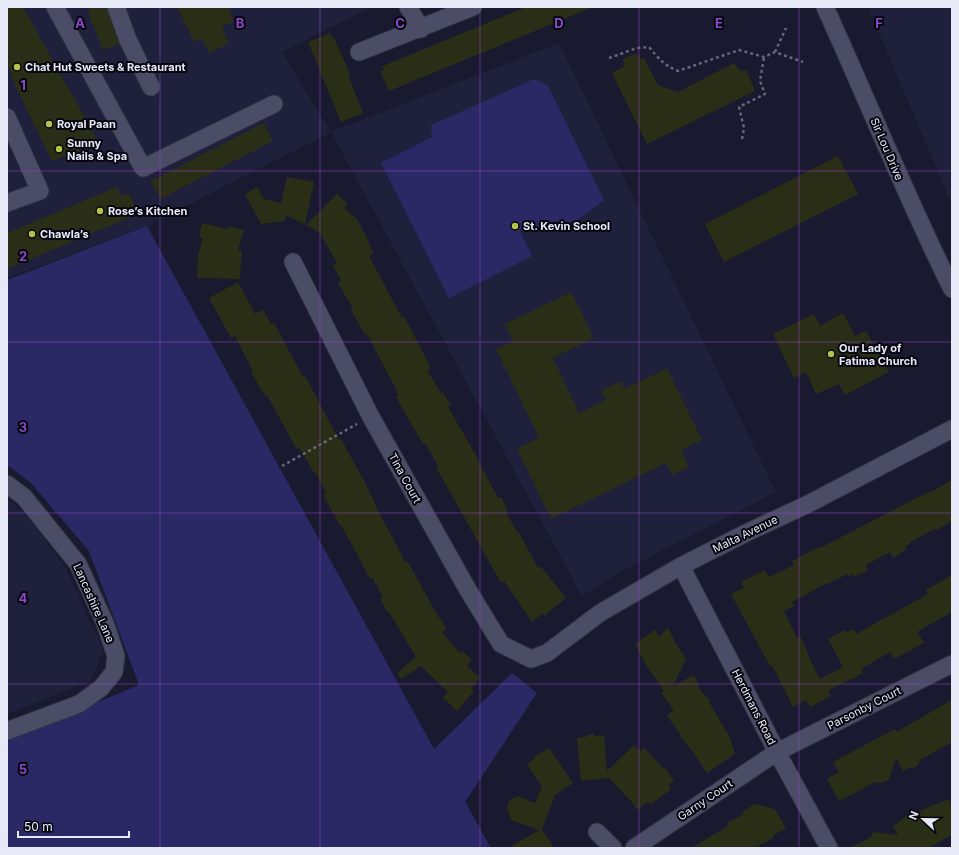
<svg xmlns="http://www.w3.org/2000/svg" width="959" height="855" viewBox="0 0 959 855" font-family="Inter,sans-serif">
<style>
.built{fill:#1f203b}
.green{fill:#2a2965}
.building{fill:#2b2e16}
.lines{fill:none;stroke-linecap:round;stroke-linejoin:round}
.minor-casing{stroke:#323343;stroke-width:19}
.path{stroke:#656779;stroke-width:2.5;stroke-dasharray:3 3;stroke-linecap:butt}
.minor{stroke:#4b4d66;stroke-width:17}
.grid{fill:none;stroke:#8b48c7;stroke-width:1;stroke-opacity:0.55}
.poi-dot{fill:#b5c249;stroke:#06060f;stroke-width:1.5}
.labels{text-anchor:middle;stroke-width:4;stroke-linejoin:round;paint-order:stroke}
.poi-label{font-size:11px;font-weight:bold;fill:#e7e9f7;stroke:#06060f;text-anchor:start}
.street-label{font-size:11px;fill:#e7e9f7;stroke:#06060f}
.grid-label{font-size:13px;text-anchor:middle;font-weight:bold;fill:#8b48c7;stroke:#06060f;stroke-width:4;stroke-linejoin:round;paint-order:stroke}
</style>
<rect width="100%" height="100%" fill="#191a2f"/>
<g class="built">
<polygon points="7,7 371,7 282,52 331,132 559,43 776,492 616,574 582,596 331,132 147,226 7,278"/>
<polygon points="868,7 952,7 952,202 947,193"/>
<polygon points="7,499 32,521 66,569 103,650 91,681 7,714"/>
</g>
<g class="green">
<polygon points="534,79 548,86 604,200 576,221 543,231 519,229 532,256 449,298 381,163 432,137 431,125"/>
<polygon points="147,226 434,749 512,673 537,693 465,802 491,848 7,848 7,740 139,685 89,551 30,482 7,465 7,280"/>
</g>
<g class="building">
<polygon points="7,7 23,7 99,143 52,161 16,87 7,64"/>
<polygon points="87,7 106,7 119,44 103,50 89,15 90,15"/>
<polygon points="177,7 228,7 234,21 222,26 229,43 209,53 202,38 194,42"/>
<polygon points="526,7 593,7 389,91 380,71 384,70 383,66"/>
<polygon points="330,33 331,37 333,36 343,58 350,74 348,75 363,113 341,122 308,42"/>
<polygon points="637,53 640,59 644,58 658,85 678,92 734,63 741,72 746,69 755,91 647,144 612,73 625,66 623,59"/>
<polygon points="264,123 273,141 160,199 151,181"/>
<polygon points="838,156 858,194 724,262 705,224"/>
<polygon points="287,177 314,182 305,225 286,215 285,221 261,224 245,194 257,187 264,199 281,203"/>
<polygon points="117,187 121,196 129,193 138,214 7,269 7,233"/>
<polygon points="337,194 348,204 344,208 357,219 369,242 368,242 374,253 369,256 402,318 404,316 431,368 427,370 441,393 443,392 451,406 448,407 478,459 477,459 498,498 501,497 508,511 506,512 517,532 518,531 538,568 541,567 566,598 544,616 543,613 532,622 504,581 501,583 436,467 438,466 425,443 423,444 396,397 399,395 367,334 365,335 351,310 353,309 338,283 341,280 333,266 337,263 320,233 306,225"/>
<polygon points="202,223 228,229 229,226 244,230 238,250 242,251 241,259 240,279 197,278 198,256 203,238 199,237"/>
<polygon points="238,282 255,314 263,310 271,324 274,323 303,377 305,376 312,389 339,440 341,439 362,477 375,503 374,503 406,563 408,562 439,618 440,618 447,629 442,632 460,653 462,651 472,660 467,666 480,678 471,688 474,691 457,711 443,698 448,692 421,666 401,679 397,673 416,657 389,612 388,613 380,599 383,598 372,577 370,579 351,543 341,525 340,526 323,494 326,492 315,472 314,473 299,447 296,448 267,395 265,396 251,372 253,371 235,336 231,338 209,298"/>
<polygon points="571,292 594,338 553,358 579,413 606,400 601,391 621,381 624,389 667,368 702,440 681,450 689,467 672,475 666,463 551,519 517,449 539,438 496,349 513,341 505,324"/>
<polygon points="843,313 855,336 866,331 889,372 845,395 839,384 816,394 806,372 794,378 773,334 814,314 820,326"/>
<polygon points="952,480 952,521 937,530 936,528 909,543 910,544 905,547 906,550 893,558 890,552 866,565 868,570 855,577 853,574 849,577 847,574 828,584 827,583 792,602 794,606 784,611 797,638 800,636 808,653 807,653 820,679 843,667 828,639 845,630 847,632 854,629 856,634 928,594 926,590 952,575 952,612 917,632 924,643 894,659 890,652 861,669 863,673 851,680 850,679 828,691 831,696 810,707 806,700 793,707 772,665 770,666 731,594 744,588 741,582 765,570 769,577 794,565 792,561 819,547 820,548 928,492 929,493"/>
<polygon points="668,627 674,640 686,659 673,686 694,675 701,692 711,701 709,702 730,738 735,754 707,773 692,751 680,736 681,735 667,716 674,710 661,692 664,691 645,663 635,644 655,630 659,637"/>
<polygon points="952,700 952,742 920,760 918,765 913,768 911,767 903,771 896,758 889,780 882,783 876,782 839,801 827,779 839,772 833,762 895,729 896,732"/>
<polygon points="593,734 595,736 604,735 607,771 634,745 640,751 644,748 664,769 665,768 674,781 668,785 671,789 650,805 648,802 637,810 631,801 608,777 608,778 581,781 577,738 586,737 587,735"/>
<polygon points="549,748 573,783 555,795 542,829 554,848 508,848 539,830 511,820 507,807 509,800 518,796 535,803 542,787 527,764 534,759 534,757"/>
<polygon points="948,799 952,806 952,835 928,848 850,848 871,837 872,834 876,832 898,835 893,826 902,820 903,818 908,815 911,816 934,804 935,805"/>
<polygon points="755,804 775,809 786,828 774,835 773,838 755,848 691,848 728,826 727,823 744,814 742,812"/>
</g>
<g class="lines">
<defs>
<g id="minor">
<polyline points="55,7 143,168 274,104"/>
<polyline points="116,7 128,40 151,87"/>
<polyline points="408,7 421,29"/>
<path d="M825,7C868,101 906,197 952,289"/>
<polyline points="359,52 473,7"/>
<polyline points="7,117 40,191 7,203"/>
<polyline points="293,262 371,417 468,590 501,644 531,659 547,653 600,613 681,566 746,533 808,504 952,429"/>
<polyline points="7,484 24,497 78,564 105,623 116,656 114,672 101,688 79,704 7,731"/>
<polyline points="681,566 777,752 829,848"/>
<polyline points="597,832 613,848"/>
<polyline points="634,848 777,752 952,664"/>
</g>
</defs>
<use href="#minor" class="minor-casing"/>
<g class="path">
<polyline points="775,52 786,28"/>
<path d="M609,58L637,48L649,47C659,59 664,65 678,71L739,50L764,57L775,52L803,62"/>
<polyline points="742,139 744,128 739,107 765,94 760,81 764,57"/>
<polyline points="282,466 357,424"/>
</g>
<use href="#minor" class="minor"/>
</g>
<path class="grid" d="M160,7V848M320,7V848M480,7V848M639,7V848M799,7V848M7,171H952M7,342H952M7,513H952M7,684H952"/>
<g class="poi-dot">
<circle cx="17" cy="67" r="4"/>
<circle cx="49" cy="124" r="4"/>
<circle cx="59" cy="149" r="4"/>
<circle cx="100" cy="211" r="4"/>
<circle cx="515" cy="226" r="4"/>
<circle cx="32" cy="234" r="4"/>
<circle cx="831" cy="354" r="4"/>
</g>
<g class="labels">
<g class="poi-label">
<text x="25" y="71">Chat Hut Sweets &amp; Restaurant</text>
<text x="57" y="128">Royal Paan</text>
<text x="67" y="147">Sunny<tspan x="67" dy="13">Nails &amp; Spa</tspan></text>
<text x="108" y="215">Rose’s Kitchen</text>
<text x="523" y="230">St. Kevin School</text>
<text x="40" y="238">Chawla’s</text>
<text x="839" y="352">Our Lady of<tspan x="839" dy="13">Fatima Church</tspan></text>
</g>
<g class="street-label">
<text transform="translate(887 149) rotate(67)" y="4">Sir Lou Drive</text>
<text transform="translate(405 478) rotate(61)" y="4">Tina Court</text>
<text transform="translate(745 534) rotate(-26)" y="4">Malta Avenue</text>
<text transform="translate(94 603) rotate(66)" y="4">Lancashire Lane</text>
<text transform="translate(754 707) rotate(63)" y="4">Herdmans Road</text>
<text transform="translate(864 708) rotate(-27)" y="4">Parsonby Court</text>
<text transform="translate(705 800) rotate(-34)" y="4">Garny Court</text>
</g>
</g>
<g class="grid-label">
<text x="80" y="28">A</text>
<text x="240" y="28">B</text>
<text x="400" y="28">C</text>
<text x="559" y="28">D</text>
<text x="719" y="28">E</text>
<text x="879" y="28">F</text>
<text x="23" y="90">1</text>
<text x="23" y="261">2</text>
<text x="23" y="432">3</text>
<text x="23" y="603">4</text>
<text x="23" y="774">5</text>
</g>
<rect width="959" height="855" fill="none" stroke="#e7e9f7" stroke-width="16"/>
<g transform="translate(923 819) rotate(292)" stroke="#06060f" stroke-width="3" paint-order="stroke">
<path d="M0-3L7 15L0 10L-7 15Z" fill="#e7e9f7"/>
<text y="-6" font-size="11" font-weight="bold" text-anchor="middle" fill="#e7e9f7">N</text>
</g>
<path d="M18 831v6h111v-6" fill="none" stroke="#e7e9f7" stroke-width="2"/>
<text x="24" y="831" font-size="12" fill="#e7e9f7" stroke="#06060f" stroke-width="3" paint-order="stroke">50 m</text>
</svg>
